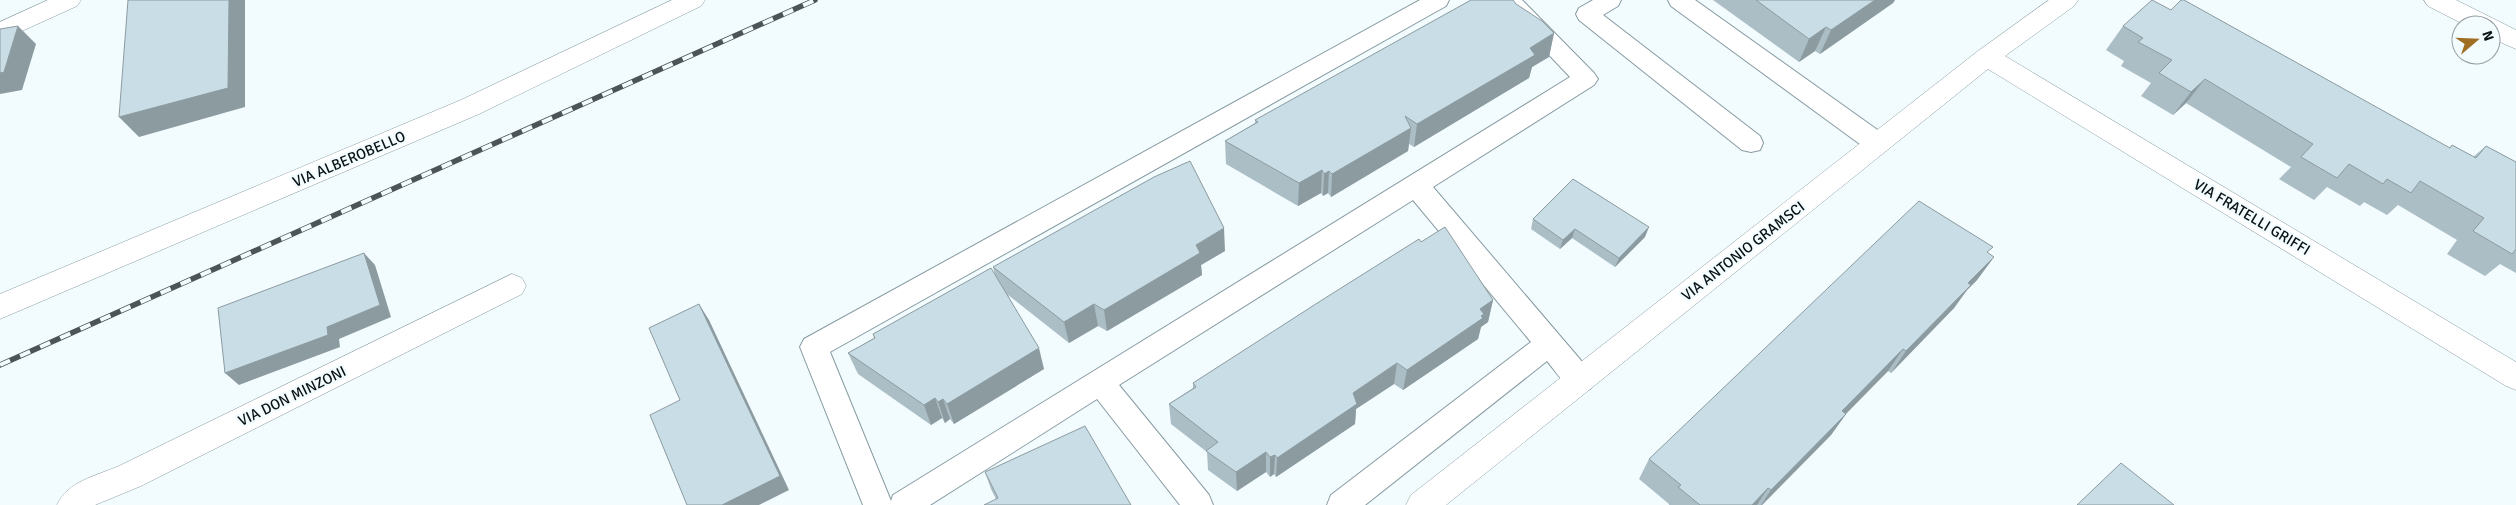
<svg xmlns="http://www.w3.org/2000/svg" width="2516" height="505" viewBox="0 0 2516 505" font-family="Signika,sans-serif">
<rect width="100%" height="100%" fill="#f2fbfe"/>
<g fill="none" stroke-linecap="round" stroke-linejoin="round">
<defs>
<g id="service">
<path d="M1420,0h29l-3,6 -616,346 61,149 2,-6 677,-418 -73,-77h25l72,73 4,6 -4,6 -161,102 157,184 4,9 -4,9c-22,7 -30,-13 -43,-28l-182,144h-38l4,-10 200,-153 -118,-142 -294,185 90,110 4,10h-33l-83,-106 -167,106h-67l-63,-158 4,-8z"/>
<path d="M1593,0h28l-3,6 -15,9 157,121 3,7 -3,7 -9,2 -9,-2 -163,-130 -3,-6 3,-6z"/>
<path d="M1668,0h27l191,136 3,7 -3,7 -9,2 -9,-2 -197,-144z"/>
</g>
<g id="minor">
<path d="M48,0h33l-4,6 -77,35v-19z"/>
<path d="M2049,0h29l-4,6 -69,50 511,306v28l-10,-4 -518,-317 -542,436h-40l5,-10 567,-444z"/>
<path d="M2424,0h32l60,30v19l-25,-11v-13h-26l-37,-19z"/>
<path d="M512,274l10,4 4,8 -4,8 -381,192 -46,19h-38c11,-24 39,-29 62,-39z"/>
</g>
<path id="primary" d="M672,0h33l-4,6 -222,108 -479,205v-25l461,-194z"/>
</defs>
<use href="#service" stroke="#879ba2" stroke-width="2"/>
<use href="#minor" stroke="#879ba2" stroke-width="1"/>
<use href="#primary" stroke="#879ba2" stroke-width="1"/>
<use href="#service" fill="#fff" fill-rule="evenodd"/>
<use href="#minor" fill="#fff" fill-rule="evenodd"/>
<use href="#primary" fill="#fff" fill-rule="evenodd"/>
<defs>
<path id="rail" d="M0,365l815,-365"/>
</defs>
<use href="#rail" stroke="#4c5457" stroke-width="5.5"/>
<use href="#rail" stroke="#f2fbfe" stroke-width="4" stroke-dasharray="11" stroke-linecap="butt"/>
</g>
<g fill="#acbec5">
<path d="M1713,0h182l-2,3 -73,51 -5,-3 -16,11z"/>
<path d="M1516,4l38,29 -5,24 -17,10 -3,11 -115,69 -5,-3 -1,7 -77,46 -3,-4 -5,3 -2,-3 -23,13 -72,-42 -1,-23 30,-18v-3z"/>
<path d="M2171,10l278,138 3,-3 21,12 13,-11 30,16v111l-16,-9 -15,12 -38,-22 10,-14 -59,-35 -11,10 -23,-13 -4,4 -33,-19 -13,13 -35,-21 12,-12 -105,-64 -13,12 -32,-19 10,-13 -30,-17 3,-5 -18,-11 17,-24z"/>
<path d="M1533,219l112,18 -30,30 -43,-29 -12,11 -29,-20z"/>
<path d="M1421,242l72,58 -5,22 -7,5 -3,12 -75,51 -9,-6 -38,25 -1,15 -79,53 -2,-3 -4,3 -4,-5 -29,19 -29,-21 -1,-18 -36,-28 -2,-20 24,-16v-5z"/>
<path d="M1225,251l-24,14 1,10 -95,56 -9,-5 -29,17 -61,-48 36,74 -90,55 -4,-5 -5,4 -3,-5 -11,7 -73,-51 -10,-21 26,-15 -1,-4 122,-59 -2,-8z"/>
<path d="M1988,253l6,4 -17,23 -10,10 -13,18 -63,65 -3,-2 -42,43 -15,21 -69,70h-93v-1l-30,-25 10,-20z"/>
<path d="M985,472l146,33 -135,-6 -5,-10z"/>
</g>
<g fill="#8c9ba0">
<path d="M229,0h16v107l-106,30 -20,-20z"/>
<path d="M1875,0h20l-2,3 -73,51 11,-24z"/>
<path d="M18,26l18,18 -14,46 -22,4v-21z"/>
<path d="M1826,27l-11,24 -16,11 10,-23z"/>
<path d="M1554,33l-5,24 -17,10 -3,11 -115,69 3,-23 113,-76z"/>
<path d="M2205,79l-19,24 -13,12 18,-23z"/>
<path d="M1411,128l-3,23 -77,46 1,-23z"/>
<path d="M1322,170l-1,23 -23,13 1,-23z"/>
<path d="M1329,171l-1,22 -5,3 1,-22z"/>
<path d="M1649,227l-4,10 -30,30 4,-9z"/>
<path d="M1224,228l1,23 -24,14 1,10 -95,56 -3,-21 92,-65z"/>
<path d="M1575,229l-3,9 -12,11 3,-9z"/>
<path d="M364,253l11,12 16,52 -52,22 1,8 -101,38 -14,-12z"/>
<path d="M1994,257l-17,23 -10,10 -13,18 -63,65 15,-22 62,-68z"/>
<path d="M1493,300l-5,22 -7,5 -3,12 -75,51 4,-20 73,-61z"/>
<path d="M699,304l10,16 80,170 -30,15h-37z"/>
<path d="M1094,304l4,22 -29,17 -5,-21z"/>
<path d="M1039,348l5,21 -90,55 -7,-20z"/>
<path d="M1903,349l-15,22 -60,61 14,-21z"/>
<path d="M1397,363l-3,21 -38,25 -1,15 -79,53 1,-19 76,-65z"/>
<path d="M935,398l7,20 -11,7 -7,-20z"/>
<path d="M943,399l7,20 -5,4 -7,-21z"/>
<path d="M1846,414l-15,21 -69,70h-1l10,-15z"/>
<path d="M1266,452v20l-29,19 -1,-19z"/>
<path d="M1275,455l-1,19 -4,3v-20z"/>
<path d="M1768,488l-11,17h-5z"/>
</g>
<g fill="#c8dde5" stroke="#8c9ba0">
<path d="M128,0h101l-1,88 -109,29z"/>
<path d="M1471,0h42l3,4 26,17 12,12 -24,15 5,7 -118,69 -12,-8 6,12 -79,46 -3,-3 -5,3 -2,-4 -23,13 -74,-42 33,-19 -3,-2z"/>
<path d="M1756,0h119l-44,30 -5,-3 -17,12z"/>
<path d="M2152,0l19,10 10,-10h3l266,148 2,-3 24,13 10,-12 30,16v87l-4,5 -39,-23 11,-13 -64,-37 -9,12 -24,-14 -4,5 -34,-20 -12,14 -36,-21 12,-13 -108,-65 -14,13 -32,-19 13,-13 -34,-18 5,-4 -20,-12z"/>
<path d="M18,26l-14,46 -4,1v-44z"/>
<path d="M1190,161l34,67 -28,17 4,8 -96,57 -10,-6 -30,18 -71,-55 161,-90z"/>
<path d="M1573,179l76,48 -30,31 -44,-29 -12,11 -30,-21z"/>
<path d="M1919,201l74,46 -6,5 7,5 -26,26 3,2 -65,66 -3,-2 -61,62 4,3 -75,76 -3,-2 -16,17h-52l-22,-18 3,-2 -32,-26z"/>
<path d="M1445,227l48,73 -13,9 4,5 -3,2 2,2 -76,52 -10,-7 -44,30 4,11 -80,54 -2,-3 -5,2 -4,-5 -30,20 -30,-21 12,-9 -49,-38 27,-17 -3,-4 129,-83 97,-61 2,3z"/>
<path d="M364,253l16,52 -53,22 1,8 -103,38 -7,-65z"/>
<path d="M991,268l48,80 -92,56 -4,-5 -5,3 -3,-4 -11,7 -76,-52 27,-15 -2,-4z"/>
<path d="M699,304l81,172 -58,29h-35l-37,-90 30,-15 -31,-72z"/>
<path d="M1085,426l46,79h-147l14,-7 -13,-26z"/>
<path d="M2121,463l53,42h-97z"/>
</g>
<g text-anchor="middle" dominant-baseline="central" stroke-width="4.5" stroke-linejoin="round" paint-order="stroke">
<g font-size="15" fill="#081013" stroke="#f2fbfe">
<text transform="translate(349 159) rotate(-23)">VIA ALBEROBELLO</text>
<text transform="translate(2252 217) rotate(31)">VIA FRATELLI GRIFFI</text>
<text transform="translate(1743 251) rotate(-38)">VIA ANTONIO GRAMSCI</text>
<text transform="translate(292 396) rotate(-26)">VIA DON MINZONI</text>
</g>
</g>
<g transform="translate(2476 40) rotate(71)"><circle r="24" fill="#f2fbfe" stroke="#949da0"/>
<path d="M0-4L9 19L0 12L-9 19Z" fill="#9f6e23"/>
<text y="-8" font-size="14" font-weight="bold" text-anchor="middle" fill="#081013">N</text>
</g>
</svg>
